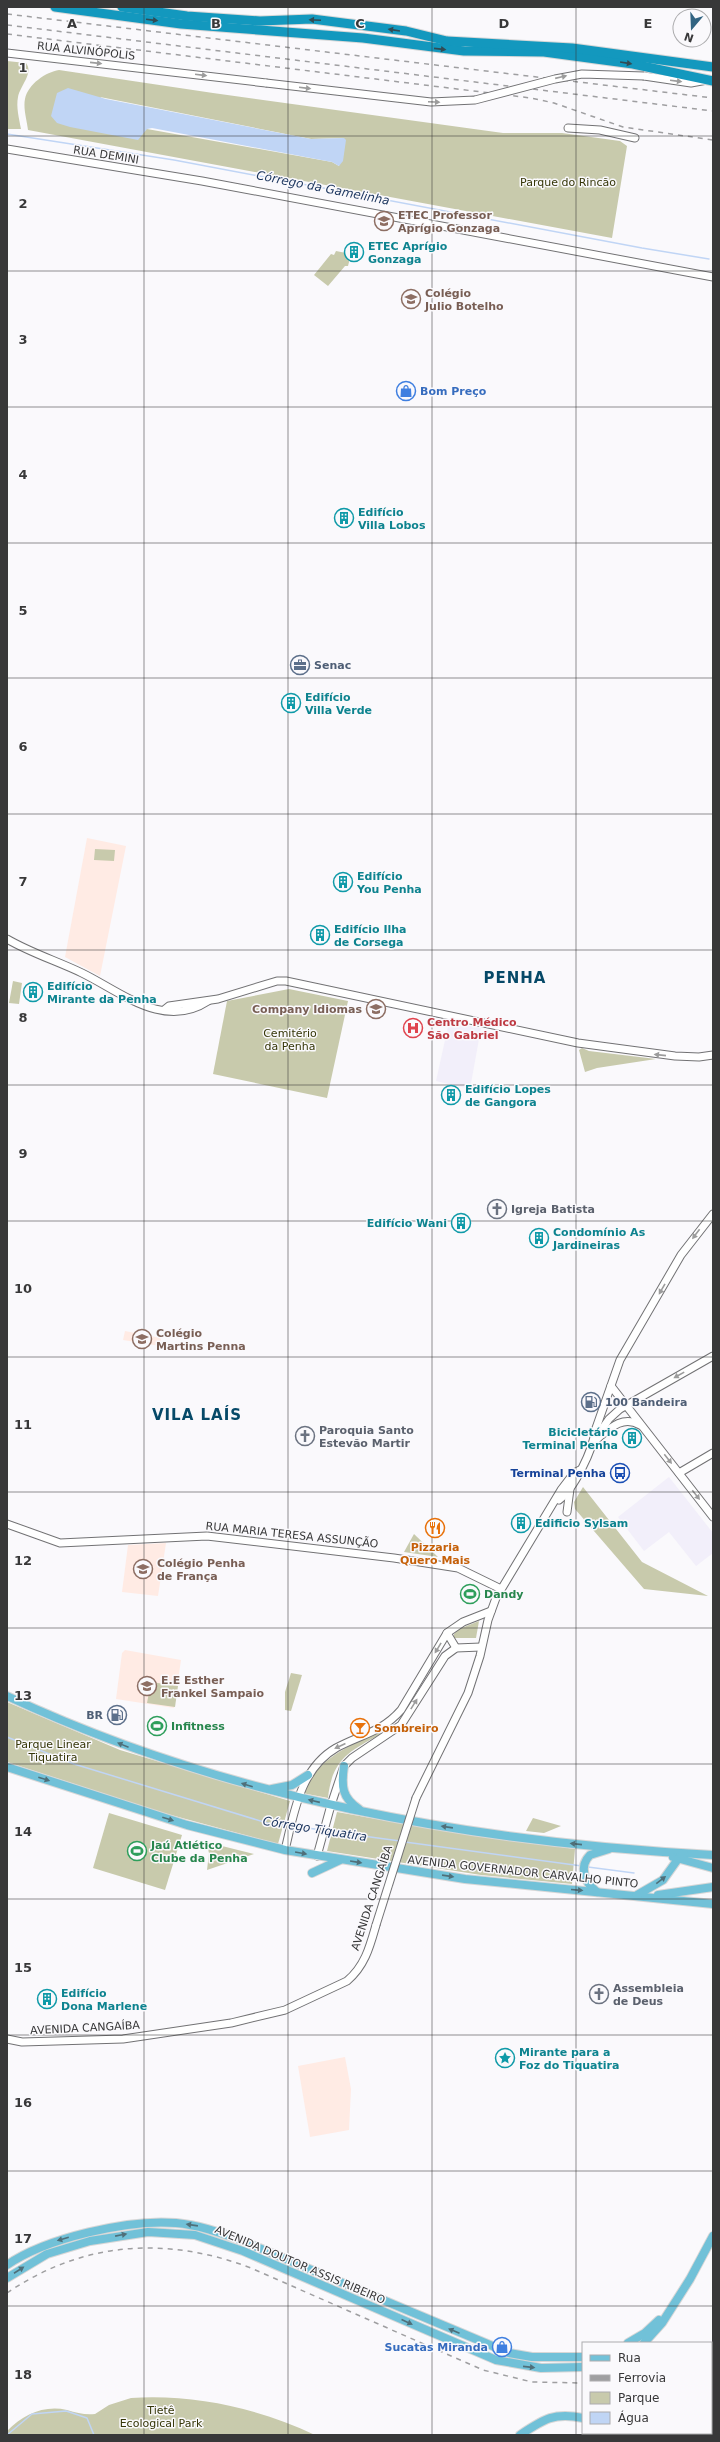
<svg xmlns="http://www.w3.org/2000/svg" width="720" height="2442" viewBox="0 0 720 2442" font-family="'DejaVu Sans',sans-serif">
<rect width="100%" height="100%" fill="#faf9fc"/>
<g fill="#f2effa">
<path d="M449,1022l32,6 -11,61 -34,-8z"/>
<path d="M669,1477l44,56v20l-17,13 -27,-34 -25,19 -26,-34z"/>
</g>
<g fill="#ffebe4">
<path d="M87,838l39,8 -26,130 -35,-19z"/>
<path d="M125,1331l36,7 -1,8 -37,-6z"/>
<path d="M166,1543l-8,53 -36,-4 6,-47z"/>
<path d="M125,1650l56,10 -7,48 -58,-9 6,-46z"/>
<path d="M345,2057l6,32 -2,41 -39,7 -12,-71z"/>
</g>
<g fill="#c8caac" fill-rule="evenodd">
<path d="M7,61l19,2c8,10 -6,23 -8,34 -2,10 1,21 3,32h-14z"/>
<path d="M59,70l154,23 290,40h59l58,8 7,5 -15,92 -584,-108c-1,-9 -5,-22 -3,-31 3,-15 21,-27 34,-29zM100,97l211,42 33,-1 -5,28 -7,-4 -185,-33z"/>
<path d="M336,251l15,3 -3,12h-3l-17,20 -14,-11 17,-21 3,1z"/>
<path d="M95,849l20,1 -1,11 -20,-1z"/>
<path d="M13,981l9,2 -3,21 -10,-1z"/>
<path d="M289,989l59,12 -21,97 -114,-24 14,-73z"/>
<path d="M582,1048l7,3 67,8 -59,9 -12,4 -6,-22z"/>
<path d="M583,1487l59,75 66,34 -64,-7 -69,-80 -1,-7z"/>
<path d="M414,1534l24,23 -34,-5z"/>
<path d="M479,1621l-3,17h-22v-4l5,-5z"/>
<path d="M291,1673l11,2 -11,36 -6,-1v-18z"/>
<path d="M151,1682l27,4 -3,21 -28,-4z"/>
<path d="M7,1702l113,48 170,51 -12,43 -118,-32 -153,-50z"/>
<path d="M378,1731l3,2 -2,2c-31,17 -47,25 -51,63l-26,-5c18,-36 43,-44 76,-62z"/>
<path d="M337,1812l96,17 142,20 -3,35 -91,-9 -154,-24z"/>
<path d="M109,1813l73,22 -17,55 -72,-22z"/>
<path d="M533,1818l28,8 -17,7 -18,-2z"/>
<path d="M206,1842l48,12 -47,16 2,-17z"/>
<path d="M131,2398c63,-4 127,10 184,37h-308v-4c17,-17 37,-26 60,-21 10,3 18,5 28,4l14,-9z"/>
</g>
<path fill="#c0d5f5" d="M68,88l38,11 205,40 33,-1 2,2 -3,21 -4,5 -7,-4 -180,-34 -5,1 -9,11 -68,-13 -13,-4 -6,-7 6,-23z"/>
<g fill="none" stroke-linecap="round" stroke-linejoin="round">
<g stroke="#c0d5f5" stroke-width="1.5">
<path d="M7,134l167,26 468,88 67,11"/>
<path d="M7,1737l67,27 193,59 22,3"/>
<path d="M293,1826l29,4"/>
<path d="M326,1831l74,10"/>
<path d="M405,1842l177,24"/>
<path d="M588,1867l46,6"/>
<path d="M7,2435l25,-21 34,-3 21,7 7,17"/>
</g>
<defs>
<g id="secondary">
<path d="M7,53l259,30"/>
<path d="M644,76l47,7 16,-3"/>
<path d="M568,128l32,2 35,8"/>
<path d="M7,149l195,32 511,96"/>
<path d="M7,939c24,14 50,22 75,34 39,19 82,57 126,28"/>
<path d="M164,1010l5,-4 49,-7 59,-18h9l292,62 97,13 24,1 14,-2"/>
<path d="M611,1386l102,131"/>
<path d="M597,1436l12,-17 11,-10 93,-53"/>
<path d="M597,1439c13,-11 26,-24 43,-14"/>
<path d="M679,1473l34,-20"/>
<path d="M559,1500c15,-11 34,-50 36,-69l25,-71 61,-105 32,-41"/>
<path d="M567,1512l3,-23"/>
<path d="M7,1524l53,19 147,-7 187,22 64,10 43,21"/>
<path d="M447,1633l9,15"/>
<path d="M416,1798l52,-105 12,-37 8,-36 8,-22 65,-108 13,-17 6,-3"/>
<path d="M285,1850c9,-37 15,-81 51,-102 24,-13 46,-16 65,-38l46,-77 16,-11 28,-11"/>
<path d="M317,1856l14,-51 13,-39 8,-8 49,-33 44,-69 11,-8 25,-1"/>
<path d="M7,2039l15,3 101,-3 108,-16 54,-13 62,-29c18,-15 23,-35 29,-56"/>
</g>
<g id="primary">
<path d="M7,1696c220,103 464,146 706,159"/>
<path d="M344,1766c-3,20 -2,32 15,43"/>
<path d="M7,1767l180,58 98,25 180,29 248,25"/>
<path d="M272,1789l20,-4 16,-10"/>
<path d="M673,1857l40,11"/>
<path d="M312,1873l28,-13"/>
<path d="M597,1892c-12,-9 -19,-25 -7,-37l19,-6"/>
<path d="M637,1895l26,-15 15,-21 6,-5"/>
<path d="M658,1895l55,-8"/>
<path d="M7,2265c39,-27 122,-46 169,-42 22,2 42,9 62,16l271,114 23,4h51"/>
<path d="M7,2278l40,-24 43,-13 58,-9 47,3 48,16 253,109 45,8 42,-1"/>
<path d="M628,2343l17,-10 14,-13"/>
<path d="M644,2343l18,-20 28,-44 23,-43"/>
<path d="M621,2433l1,2"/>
<path d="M520,2435c24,-16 34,-23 63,-17"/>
<path d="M640,2435v-2"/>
<path d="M647,2435v-2"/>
</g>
<g id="highway">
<path d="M55,7l126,17 182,14 101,13 80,1 89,12 80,17"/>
<path d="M122,7l65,9 73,5 52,-2 94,12 41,10 125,7 141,19"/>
</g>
</defs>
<use href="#secondary" stroke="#727274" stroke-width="9"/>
<use href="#primary" stroke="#d7d7d7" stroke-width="10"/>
<use href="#highway" stroke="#d7d7d7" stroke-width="11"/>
<use href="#secondary" stroke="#fff" stroke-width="7"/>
<use href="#primary" stroke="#71c1d8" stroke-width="8"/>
<use href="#highway" stroke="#1398be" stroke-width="9"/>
<g stroke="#9f9fa1" stroke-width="1.5" stroke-dasharray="5 5" stroke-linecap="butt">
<path d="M7,14l706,84"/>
<path d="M7,25l706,86"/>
<path d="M7,34l524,64 23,5 69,24 90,13"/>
<path d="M7,2293c76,-52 160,-57 244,-25l232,102 49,12 51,1"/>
<path d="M711,2351l2,-1"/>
</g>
<defs>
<g id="secondary-bridge">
<path d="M266,83l165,19 44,-2 80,-21 27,-5 62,2"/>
<path d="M376,1925l40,-127"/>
</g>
</defs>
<use href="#secondary-bridge" stroke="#727274" stroke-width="9" stroke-linecap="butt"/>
<use href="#secondary-bridge" stroke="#fff" stroke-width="7"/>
</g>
<defs><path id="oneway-solid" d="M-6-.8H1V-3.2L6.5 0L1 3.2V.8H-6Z"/></defs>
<g fill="#314b54">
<use href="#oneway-solid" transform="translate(152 20) rotate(7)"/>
<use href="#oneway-solid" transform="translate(315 20) rotate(-177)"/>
<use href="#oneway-solid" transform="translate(394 30) rotate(-171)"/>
<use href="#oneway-solid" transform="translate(440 49) rotate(6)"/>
<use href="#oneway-solid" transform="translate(626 63) rotate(9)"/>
</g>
<g fill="#9c9c9c">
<use href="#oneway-solid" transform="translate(96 63) rotate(6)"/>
<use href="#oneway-solid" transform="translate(201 75) rotate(7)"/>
<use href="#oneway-solid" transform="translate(561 77) rotate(-13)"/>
<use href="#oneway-solid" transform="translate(676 81) rotate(7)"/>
<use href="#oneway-solid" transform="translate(305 88) rotate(7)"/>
<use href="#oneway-solid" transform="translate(434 102) rotate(2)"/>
<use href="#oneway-solid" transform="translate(660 1055) rotate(-174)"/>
<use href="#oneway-solid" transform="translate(696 1234) rotate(127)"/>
<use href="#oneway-solid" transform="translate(662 1289) rotate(120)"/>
<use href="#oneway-solid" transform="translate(679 1375) rotate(151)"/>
<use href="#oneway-solid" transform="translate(668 1459) rotate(52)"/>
<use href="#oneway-solid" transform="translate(696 1495) rotate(52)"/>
<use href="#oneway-solid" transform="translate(438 1648) rotate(121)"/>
<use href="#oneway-solid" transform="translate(414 1704) rotate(-58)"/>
<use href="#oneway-solid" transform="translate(340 1746) rotate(155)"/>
</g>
<g fill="#4f6f79">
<use href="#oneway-solid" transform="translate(123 1745) rotate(-158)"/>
<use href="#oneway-solid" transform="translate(44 1779) rotate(18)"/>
<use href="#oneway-solid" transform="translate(247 1785) rotate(-163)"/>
<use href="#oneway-solid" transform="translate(314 1801) rotate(-167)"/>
<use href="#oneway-solid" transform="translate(168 1819) rotate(18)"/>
<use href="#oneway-solid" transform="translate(447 1827) rotate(-172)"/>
<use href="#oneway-solid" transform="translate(576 1844) rotate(-174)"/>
<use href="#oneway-solid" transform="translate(301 1853) rotate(10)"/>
<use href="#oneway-solid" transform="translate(356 1862) rotate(9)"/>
<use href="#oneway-solid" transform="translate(448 1876) rotate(8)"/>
<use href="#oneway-solid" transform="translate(661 1880) rotate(-38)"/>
<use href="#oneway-solid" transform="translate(577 1890) rotate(5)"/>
<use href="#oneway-solid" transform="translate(192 2225) rotate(-172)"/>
<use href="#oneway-solid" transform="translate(121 2235) rotate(-11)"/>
<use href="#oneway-solid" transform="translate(63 2239) rotate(164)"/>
<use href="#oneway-solid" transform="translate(19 2270) rotate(-33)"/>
<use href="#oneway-solid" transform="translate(407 2322) rotate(24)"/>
<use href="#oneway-solid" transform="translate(454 2331) rotate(-157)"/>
<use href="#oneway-solid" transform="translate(529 2367) rotate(6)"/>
</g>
<path fill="none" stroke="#383839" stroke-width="1" stroke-opacity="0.55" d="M144,7v2428M288,7v2428M432,7v2428M576,7v2428M7,136h706M7,271h706M7,407h706M7,543h706M7,678h706M7,814h706M7,950h706M7,1085h706M7,1221h706M7,1357h706M7,1492h706M7,1628h706M7,1764h706M7,1899h706M7,2035h706M7,2171h706M7,2306h706"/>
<defs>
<symbol id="university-ring" viewBox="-11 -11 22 22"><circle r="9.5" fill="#faf9fc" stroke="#8d6e63" stroke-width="1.5"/><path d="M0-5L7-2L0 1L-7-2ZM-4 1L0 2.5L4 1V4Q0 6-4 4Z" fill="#8d6e63"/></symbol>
<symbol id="building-ring" viewBox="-11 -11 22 22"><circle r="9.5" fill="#faf9fc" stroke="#0f9aa8" stroke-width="1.5"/><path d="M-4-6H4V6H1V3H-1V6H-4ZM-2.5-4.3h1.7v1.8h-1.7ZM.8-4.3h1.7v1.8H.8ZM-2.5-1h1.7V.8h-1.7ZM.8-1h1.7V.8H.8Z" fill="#0f9aa8"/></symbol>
<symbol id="school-ring" viewBox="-11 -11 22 22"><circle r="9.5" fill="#faf9fc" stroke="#8d6e63" stroke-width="1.5"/><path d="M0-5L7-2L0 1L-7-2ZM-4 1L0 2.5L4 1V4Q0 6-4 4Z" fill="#8d6e63"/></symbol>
<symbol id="shop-ring" viewBox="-11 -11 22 22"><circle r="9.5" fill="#faf9fc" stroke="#3f7fe0" stroke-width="1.5"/><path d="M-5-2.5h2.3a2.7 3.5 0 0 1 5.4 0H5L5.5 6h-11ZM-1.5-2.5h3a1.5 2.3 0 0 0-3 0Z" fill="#3f7fe0"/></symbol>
<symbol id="office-ring" viewBox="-11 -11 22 22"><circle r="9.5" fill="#faf9fc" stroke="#5c6f8a" stroke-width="1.5"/><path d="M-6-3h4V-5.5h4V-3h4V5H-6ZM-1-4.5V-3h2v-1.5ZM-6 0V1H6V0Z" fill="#5c6f8a"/></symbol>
<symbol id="hospital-ring" viewBox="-11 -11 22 22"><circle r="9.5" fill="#faf9fc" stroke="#e0444e" stroke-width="1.5"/><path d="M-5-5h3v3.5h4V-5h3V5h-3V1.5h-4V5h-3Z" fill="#e0444e"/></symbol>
<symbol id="church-ring" viewBox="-11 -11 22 22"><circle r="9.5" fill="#faf9fc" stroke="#6b7280" stroke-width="1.5"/><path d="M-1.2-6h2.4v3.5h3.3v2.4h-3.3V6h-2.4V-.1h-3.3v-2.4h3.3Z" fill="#6b7280"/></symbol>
<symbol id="fuel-ring" viewBox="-11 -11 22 22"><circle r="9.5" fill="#faf9fc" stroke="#5c6f8a" stroke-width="1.5"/><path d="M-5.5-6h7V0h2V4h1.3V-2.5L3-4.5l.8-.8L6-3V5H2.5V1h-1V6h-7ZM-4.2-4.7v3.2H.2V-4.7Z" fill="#5c6f8a"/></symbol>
<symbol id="bus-ring" viewBox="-11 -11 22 22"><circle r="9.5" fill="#faf9fc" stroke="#1a4fb4" stroke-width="1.5"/><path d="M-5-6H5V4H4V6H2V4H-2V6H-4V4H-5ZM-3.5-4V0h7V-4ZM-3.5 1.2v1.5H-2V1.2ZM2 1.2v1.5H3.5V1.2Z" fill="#1a4fb4"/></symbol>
<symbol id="restaurant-ring" viewBox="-11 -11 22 22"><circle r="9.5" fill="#faf9fc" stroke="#e8710a" stroke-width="1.5"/><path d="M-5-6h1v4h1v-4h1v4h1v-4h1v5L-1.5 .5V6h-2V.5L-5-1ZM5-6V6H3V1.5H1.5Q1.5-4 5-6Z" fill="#e8710a"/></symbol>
<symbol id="stadium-ring" viewBox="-11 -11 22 22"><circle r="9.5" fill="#faf9fc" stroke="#2e9e5b" stroke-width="1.5"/><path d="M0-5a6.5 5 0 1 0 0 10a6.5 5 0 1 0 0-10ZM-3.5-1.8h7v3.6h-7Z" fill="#2e9e5b"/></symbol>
<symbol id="bar-ring" viewBox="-11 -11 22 22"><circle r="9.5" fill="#faf9fc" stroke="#e8710a" stroke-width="1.5"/><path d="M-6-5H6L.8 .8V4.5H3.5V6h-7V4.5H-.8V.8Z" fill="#e8710a"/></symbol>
<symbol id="sight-ring" viewBox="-11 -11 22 22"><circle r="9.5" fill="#faf9fc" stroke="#0f9aa8" stroke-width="1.5"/><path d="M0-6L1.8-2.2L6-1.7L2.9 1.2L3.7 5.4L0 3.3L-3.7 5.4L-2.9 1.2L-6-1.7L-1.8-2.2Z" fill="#0f9aa8"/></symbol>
</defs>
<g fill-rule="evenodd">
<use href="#university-ring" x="373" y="210" width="22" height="22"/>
<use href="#building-ring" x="343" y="241" width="22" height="22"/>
<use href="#school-ring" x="400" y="288" width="22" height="22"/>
<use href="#shop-ring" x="395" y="380" width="22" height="22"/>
<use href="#building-ring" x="333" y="507" width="22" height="22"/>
<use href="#office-ring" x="289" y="654" width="22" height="22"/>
<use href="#building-ring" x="280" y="692" width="22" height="22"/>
<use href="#building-ring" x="332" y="871" width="22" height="22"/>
<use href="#building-ring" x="309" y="924" width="22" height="22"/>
<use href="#building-ring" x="22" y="981" width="22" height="22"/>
<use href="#school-ring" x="365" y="998" width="22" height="22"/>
<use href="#hospital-ring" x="402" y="1017" width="22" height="22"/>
<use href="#building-ring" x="440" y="1084" width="22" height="22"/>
<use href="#church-ring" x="486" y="1198" width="22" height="22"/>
<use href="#building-ring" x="450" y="1212" width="22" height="22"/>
<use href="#building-ring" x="528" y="1227" width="22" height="22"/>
<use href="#school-ring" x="131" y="1328" width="22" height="22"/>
<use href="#fuel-ring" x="580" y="1391" width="22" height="22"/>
<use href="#church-ring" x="294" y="1425" width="22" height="22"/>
<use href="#building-ring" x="621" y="1427" width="22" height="22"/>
<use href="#bus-ring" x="609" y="1462" width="22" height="22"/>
<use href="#building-ring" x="510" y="1512" width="22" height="22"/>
<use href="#restaurant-ring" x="424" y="1517" width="22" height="22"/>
<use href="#school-ring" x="132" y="1558" width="22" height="22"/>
<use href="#stadium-ring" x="459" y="1583" width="22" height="22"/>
<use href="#school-ring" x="136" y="1675" width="22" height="22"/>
<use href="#fuel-ring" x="106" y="1704" width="22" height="22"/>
<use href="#stadium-ring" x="146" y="1715" width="22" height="22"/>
<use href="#bar-ring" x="349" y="1717" width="22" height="22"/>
<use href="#stadium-ring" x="126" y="1840" width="22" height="22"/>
<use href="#church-ring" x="588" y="1983" width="22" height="22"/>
<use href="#building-ring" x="36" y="1988" width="22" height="22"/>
<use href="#sight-ring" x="494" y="2047" width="22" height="22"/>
<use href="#shop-ring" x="491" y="2336" width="22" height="22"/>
</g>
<g text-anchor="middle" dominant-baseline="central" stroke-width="3" stroke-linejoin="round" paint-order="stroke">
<g font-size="11" fill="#383839" stroke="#faf9fc">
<text transform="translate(86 51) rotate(6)">RUA ALVINÓPOLIS</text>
<text transform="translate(106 155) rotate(9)">RUA DEMINI</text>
<text transform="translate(292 1535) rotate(6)">RUA MARIA TERESA ASSUNÇÃO</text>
<text transform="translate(523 1872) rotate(6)">AVENIDA GOVERNADOR CARVALHO PINTO</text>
<text transform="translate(372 1898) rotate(-72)">AVENIDA CANGAÍBA</text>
<text transform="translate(85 2028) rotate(-3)">AVENIDA CANGAÍBA</text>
<text transform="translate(300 2265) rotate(23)">AVENIDA DOUTOR ASSIS RIBEIRO</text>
</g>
<g font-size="11" fill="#353607" stroke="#faf9fc">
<text x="568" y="182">Parque do Rincão</text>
<text x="290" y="1033">Cemitério<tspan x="290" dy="13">da Penha</tspan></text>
<text x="53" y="1744">Parque Linear<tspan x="53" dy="13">Tiquatira</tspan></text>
<text x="161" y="2410">Tietê<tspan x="161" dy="13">Ecological Park</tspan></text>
</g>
<g font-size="11" font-weight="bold" fill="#785e54" stroke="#faf9fc" text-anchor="start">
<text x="398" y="215">ETEC Professor<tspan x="398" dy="13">Aprígio Gonzaga</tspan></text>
<text x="425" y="293">Colégio<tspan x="425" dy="13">Julio Botelho</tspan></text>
<text x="362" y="1009" text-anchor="end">Company Idiomas</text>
<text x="156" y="1333">Colégio<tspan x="156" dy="13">Martins Penna</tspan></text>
<text x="157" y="1563">Colégio Penha<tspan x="157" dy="13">de França</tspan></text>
<text x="161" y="1680">E.E Esther<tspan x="161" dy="13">Frankel Sampaio</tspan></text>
</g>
<g font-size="11" font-weight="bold" fill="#0d838f" stroke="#faf9fc" text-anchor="start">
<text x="368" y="246">ETEC Aprígio<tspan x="368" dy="13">Gonzaga</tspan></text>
<text x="358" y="512">Edifício<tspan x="358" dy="13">Villa Lobos</tspan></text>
<text x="305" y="697">Edifício<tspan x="305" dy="13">Villa Verde</tspan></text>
<text x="357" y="876">Edifício<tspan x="357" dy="13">You Penha</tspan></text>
<text x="334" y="929">Edifício Ilha<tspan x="334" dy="13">de Corsega</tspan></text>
<text x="47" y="986">Edifício<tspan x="47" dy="13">Mirante da Penha</tspan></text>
<text x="465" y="1089">Edifício Lopes<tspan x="465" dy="13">de Gangora</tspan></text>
<text x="447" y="1223" text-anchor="end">Edifício Wani</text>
<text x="553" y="1232">Condomínio As<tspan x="553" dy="13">Jardineiras</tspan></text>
<text x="618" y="1432" text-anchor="end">Bicicletário<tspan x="618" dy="13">Terminal Penha</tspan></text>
<text x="535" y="1523">Edificio Sylsam</text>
<text x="61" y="1993">Edifício<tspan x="61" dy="13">Dona Marlene</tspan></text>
<text x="519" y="2052">Mirante para a<tspan x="519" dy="13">Foz do Tiquatira</tspan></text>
</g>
<g font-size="11" font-weight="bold" fill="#366cbe" stroke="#faf9fc" text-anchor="start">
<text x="420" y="391">Bom Preço</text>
<text x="488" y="2347" text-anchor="end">Sucatas Miranda</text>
</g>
<g font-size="11" font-weight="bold" fill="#4e5e75" stroke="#faf9fc" text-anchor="start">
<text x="314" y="665">Senac</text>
<text x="605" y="1402">100 Bandeira</text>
<text x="103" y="1715" text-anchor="end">BR</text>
</g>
<g font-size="11" font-weight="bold" fill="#be3a42" stroke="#faf9fc" text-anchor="start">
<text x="427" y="1022">Centro Médico<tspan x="427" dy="13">São Gabriel</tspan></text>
</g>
<g font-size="11" font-weight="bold" fill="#5b616d" stroke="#faf9fc" text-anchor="start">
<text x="511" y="1209">Igreja Batista</text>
<text x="319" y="1430">Paroquia Santo<tspan x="319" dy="13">Estevão Martir</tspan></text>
<text x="613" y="1988">Assembleia<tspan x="613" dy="13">de Deus</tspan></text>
</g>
<g font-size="11" font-weight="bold" fill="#164399" stroke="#faf9fc" text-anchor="end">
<text x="606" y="1473">Terminal Penha</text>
</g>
<g font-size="11" font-weight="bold" fill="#c56008" stroke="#faf9fc">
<text x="435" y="1547">Pizzaria<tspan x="435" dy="13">Quero Mais</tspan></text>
<text x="374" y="1728" text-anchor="start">Sombreiro</text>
</g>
<g font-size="11" font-weight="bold" fill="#27864d" stroke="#faf9fc" text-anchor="start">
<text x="484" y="1594">Dandy</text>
<text x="171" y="1726">Infitness</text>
<text x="151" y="1845">Jaú Atlético<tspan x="151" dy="13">Clube da Penha</tspan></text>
</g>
<g font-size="12" font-style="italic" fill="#1b355e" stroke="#faf9fc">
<text transform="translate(323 188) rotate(11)">Córrego da Gamelinha</text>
<text transform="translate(315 1829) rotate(9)">Córrego Tiquatira</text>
</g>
<g font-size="15" font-weight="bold" letter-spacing="1" fill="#064968" stroke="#faf9fc">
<text x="515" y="978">PENHA</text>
<text x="197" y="1415">VILA LAÍS</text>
</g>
</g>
<g font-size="13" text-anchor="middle" font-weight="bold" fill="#383839" stroke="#faf9fc" stroke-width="3" stroke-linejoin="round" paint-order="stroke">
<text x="72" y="28">A</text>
<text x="216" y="28">B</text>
<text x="360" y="28">C</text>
<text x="504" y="28">D</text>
<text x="648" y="28">E</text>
<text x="23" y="72">1</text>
<text x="23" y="208">2</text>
<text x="23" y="344">3</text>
<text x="23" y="479">4</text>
<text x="23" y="615">5</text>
<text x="23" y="751">6</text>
<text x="23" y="886">7</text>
<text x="23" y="1022">8</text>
<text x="23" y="1158">9</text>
<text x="23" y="1293">10</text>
<text x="23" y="1429">11</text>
<text x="23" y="1565">12</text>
<text x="23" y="1700">13</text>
<text x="23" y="1836">14</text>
<text x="23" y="1972">15</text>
<text x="23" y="2107">16</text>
<text x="23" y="2243">17</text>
<text x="23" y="2379">18</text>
</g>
<rect width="720" height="2442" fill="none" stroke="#383839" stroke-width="16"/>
<rect x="582" y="2342" width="130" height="92" fill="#faf9fc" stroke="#acacae"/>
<rect x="590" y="2355" width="20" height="6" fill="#71c1d8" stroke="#acacae"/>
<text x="618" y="2362" font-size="12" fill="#383839">Rua</text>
<rect x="590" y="2375" width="20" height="6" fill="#9f9fa1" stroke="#acacae"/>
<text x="618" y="2382" font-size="12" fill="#383839">Ferrovia</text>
<rect x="590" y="2392" width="20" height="12" fill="#c8caac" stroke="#acacae"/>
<text x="618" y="2402" font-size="12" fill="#383839">Parque</text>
<rect x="590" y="2412" width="20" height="12" fill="#c0d5f5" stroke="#acacae"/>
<text x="618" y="2422" font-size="12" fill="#383839">Água</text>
<g transform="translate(692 28) rotate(199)"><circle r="19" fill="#faf9fc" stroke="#acacae"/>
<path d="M0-3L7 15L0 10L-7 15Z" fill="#326482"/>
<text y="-6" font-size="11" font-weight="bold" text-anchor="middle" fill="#383839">N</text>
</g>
</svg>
